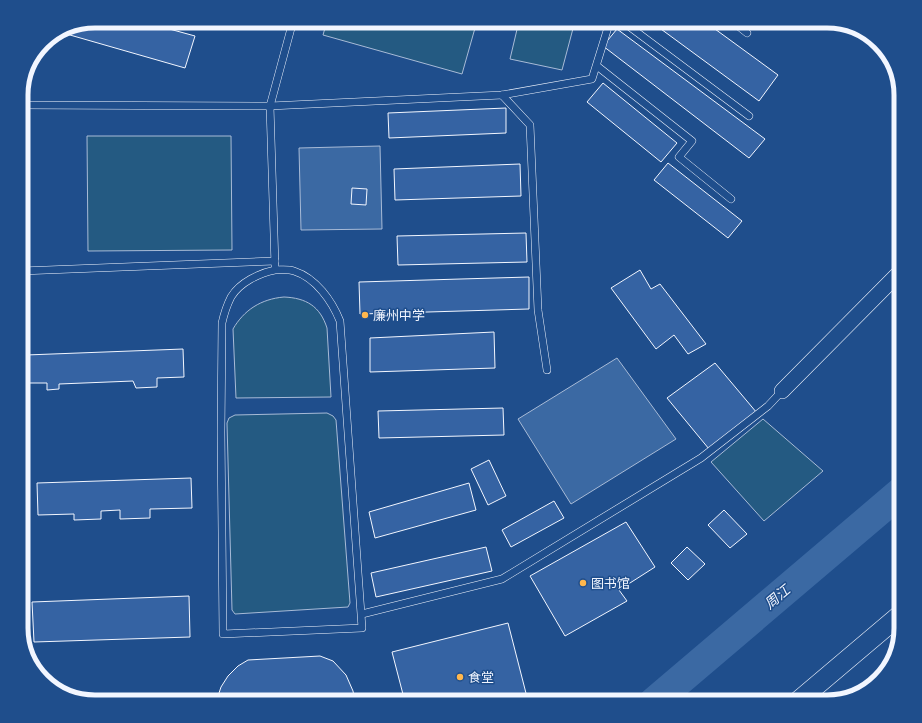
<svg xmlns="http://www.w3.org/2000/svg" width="922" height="723" viewBox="0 0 922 723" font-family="'PT Sans','Noto Sans SC',sans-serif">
<rect width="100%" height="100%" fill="#1f4e8c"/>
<g fill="#245a82" stroke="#a8bbd7">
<path d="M327,21h150l-15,53 -139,-39z"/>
<path d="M519,21h56l-13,49 -52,-11z"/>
<path d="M87,136h144l1,114 -144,1z"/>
<path d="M284,297c22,1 36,9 43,31l4,69 -95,1 -3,-69c11,-19 28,-30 51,-32z"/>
<path d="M21,412h6l-3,230 -3,-9z"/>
<path d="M327,413l6,3 3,4 14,183 -2,4 -113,7 -3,-4 -5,-187 2,-5 6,-3z"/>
<path d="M763,419l60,52 -59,50 -53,-59z"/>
</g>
<g fill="#3b69a3" stroke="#a8bbd7">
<path d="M380,146l2,83 -81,1 -2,-82z"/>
<path d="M617,358l59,81 -105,65 -53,-85z"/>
</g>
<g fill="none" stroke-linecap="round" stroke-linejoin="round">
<path stroke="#3b69a3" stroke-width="30" d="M654,702l247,-210"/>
</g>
<g fill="#3563a3" stroke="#f2f6ff">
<path d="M95,21h45l55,15 -10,32 -122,-35z"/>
<path d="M650,21h54l74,54 -19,26z"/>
<path d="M617,29l148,110 -16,19 -146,-112z"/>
<path d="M603,83l74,60 -16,19 -74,-60z"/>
<path d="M506,108v25l-117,5 -1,-25z"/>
<path d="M668,163l74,58 -14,17 -74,-58z"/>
<path d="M520,164l1,32 -126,4 -1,-31z"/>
<path d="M352,188l15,1 -1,16 -15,-1z"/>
<path d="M526,233l1,29 -129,3 -1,-29z"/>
<path d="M640,270l11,19 9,-5 46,60 -18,10 -14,-19 -18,14 -45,-61z"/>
<path d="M529,277v32l-169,5 -1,-32z"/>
<path d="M494,332l1,36 -125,4v-34z"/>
<path d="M183,349l1,28 -27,1v9l-21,1 -3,-7 -74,3v5l-12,1v-7h-20l-1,-28z"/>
<path d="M715,363l42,50 -48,36 -42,-51z"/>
<path d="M503,408l1,27 -125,3 -1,-27z"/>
<path d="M489,460l17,36 -18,9 -17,-36z"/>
<path d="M191,478l1,30 -42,1v9l-30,1v-9l-19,1v8l-27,1v-6l-36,1 -1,-32z"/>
<path d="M469,483l7,27 -101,28 -6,-26z"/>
<path d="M554,501l10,17 -53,29 -9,-17z"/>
<path d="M724,510l23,24 -17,14 -22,-23z"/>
<path d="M626,522l29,45 -36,23 8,11 -62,35 -35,-60z"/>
<path d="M486,547l6,24 -116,26 -5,-24z"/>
<path d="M687,547l18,17 -17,16 -17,-17z"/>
<path d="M189,596l1,41 -156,5 -2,-40z"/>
<path d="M508,623l20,78 -123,1 -13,-50z"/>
<path d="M320,656l13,5 13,14 7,16 2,11h-139l5,-15 7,-11 10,-10 10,-6z"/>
</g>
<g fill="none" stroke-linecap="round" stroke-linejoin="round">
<defs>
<g id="service">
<path d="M622,21l127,95"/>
<path d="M732,21l15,12"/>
<path d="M597,66l95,75 -13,16 52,42"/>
<path d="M502,95l28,30 8,185 9,60"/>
<path d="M21,105l249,1 232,-11 90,-16 18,-58"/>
<path d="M275,266l-5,-160 23,-85"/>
<path d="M275,270c7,0 13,-1 19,1 22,7 38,30 46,50l22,307 -139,6 -2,-202 1,-109c2,-9 5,-18 9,-26 9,-15 29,-24 44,-27z"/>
<path d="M21,271l254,-10"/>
<path d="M362,614l140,-35 199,-121 67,-52 14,-15"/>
</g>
<path id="minor" d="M782,391l119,-120"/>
<path id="tertiary" d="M797,702l104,-88"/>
</defs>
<use href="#service" stroke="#f2f6ff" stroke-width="8"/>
<use href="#minor" stroke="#f2f6ff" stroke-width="16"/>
<use href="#tertiary" stroke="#f2f6ff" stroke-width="20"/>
<use href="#service" stroke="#1f4e8c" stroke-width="7"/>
<use href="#minor" stroke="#1f4e8c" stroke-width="15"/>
<use href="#tertiary" stroke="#1f4e8c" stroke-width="19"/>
</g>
<g fill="#ffb74d" stroke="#1f4e8c" stroke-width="1.5">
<circle cx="365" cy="315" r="4"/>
<circle cx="583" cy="583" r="4"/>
<circle cx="460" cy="677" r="4"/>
</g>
<g text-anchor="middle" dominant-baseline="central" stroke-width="3" stroke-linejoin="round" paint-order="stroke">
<g font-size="13" fill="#f2f6ff" stroke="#1f4e8c" text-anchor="start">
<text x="373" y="315">廉州中学</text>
<text x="591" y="583">图书馆</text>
<text x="468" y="677">食堂</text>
</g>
<g font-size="14" font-style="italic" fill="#f2f6ff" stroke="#1f4e8c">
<text transform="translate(777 597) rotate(-40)">周江</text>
</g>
</g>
<path d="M0 0H922V723H0ZM95 28H827A67 67 0 0 1 894 95V628A67 67 0 0 1 827 695H95A67 67 0 0 1 28 628V95A67 67 0 0 1 95 28Z" fill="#1f4e8c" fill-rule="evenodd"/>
<path fill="none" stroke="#f2f6ff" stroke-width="5" d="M95 28H827A67 67 0 0 1 894 95V628A67 67 0 0 1 827 695H95A67 67 0 0 1 28 628V95A67 67 0 0 1 95 28Z"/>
</svg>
